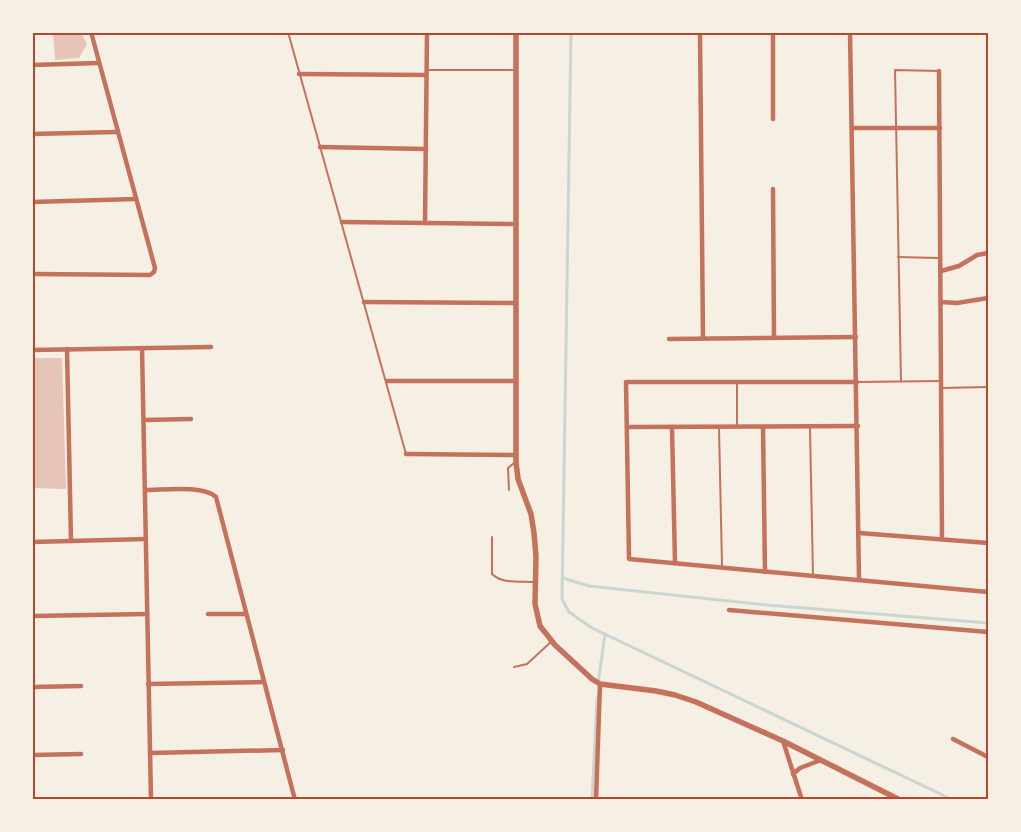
<svg xmlns="http://www.w3.org/2000/svg" width="1021" height="832" viewBox="0 0 1021 832" font-family="'Noto Serif',serif">
<rect width="100%" height="100%" fill="#f6efe4"/>
<g fill="none" stroke-linecap="round" stroke-linejoin="round">
<g stroke="#c9d6d2" stroke-width="3">
<path d="M571,32l-9,567 7,13 23,16 361,172"/>
<path d="M563,578l26,8 178,19 221,18"/>
<path d="M598,684l7,-50"/>
<path d="M592,800l5,-102"/>
</g>
</g>
<g fill="#e6c5b7">
<path d="M53,32h28l6,12 -8,14 -24,2z"/>
<path d="M32,358h30l4,131 -34,-1z"/>
</g>
<g fill="none" stroke-linecap="round" stroke-linejoin="round">
<g stroke="#c5725c" stroke-width="2">
<path d="M288,32l118,422"/>
<path d="M426,70h88"/>
<path d="M898,257l40,1"/>
<path d="M901,381l-6,-311 44,1"/>
<path d="M737,382v45"/>
<path d="M859,382l82,-1"/>
<path d="M941,388l47,-1"/>
<path d="M719,428l3,137"/>
<path d="M810,428l3,148"/>
<path d="M509,490l-1,-22 6,-5"/>
<path d="M492,537v37c10,10 28,7 41,8"/>
<path d="M514,667l13,-3 25,-23"/>
</g>
<g stroke="#c5725c" stroke-width="4.5">
<path d="M700,32l3,306"/>
<path d="M850,32l9,547"/>
<path d="M32,65l67,-2"/>
<path d="M939,71l3,468"/>
<path d="M299,74l127,1"/>
<path d="M773,119v-87"/>
<path d="M853,128h87"/>
<path d="M32,134l85,-2"/>
<path d="M320,147l106,2"/>
<path d="M773,189l1,149"/>
<path d="M32,202l104,-3"/>
<path d="M342,222l174,2"/>
<path d="M425,223l2,-191"/>
<path d="M941,271l18,-5 18,-11 11,-2"/>
<path d="M32,274l118,1 4,-3 1,-4 -64,-236"/>
<path d="M364,302l152,1"/>
<path d="M941,302l16,1 31,-5"/>
<path d="M669,339l187,-2"/>
<path d="M142,348l9,452"/>
<path d="M67,349l4,192"/>
<path d="M32,350l179,-3"/>
<path d="M387,381h129"/>
<path d="M857,382h-231l3,177 359,33"/>
<path d="M144,420l47,-1"/>
<path d="M627,427l231,-1"/>
<path d="M672,427l3,136"/>
<path d="M763,427l2,145"/>
<path d="M406,454l110,1"/>
<path d="M146,490c18,0 57,-5 70,7l79,303"/>
<path d="M859,533l129,10"/>
<path d="M32,542l114,-3"/>
<path d="M729,610l259,22"/>
<path d="M208,614h38"/>
<path d="M32,616l115,-2"/>
<path d="M148,684l116,-2"/>
<path d="M32,687l49,-1"/>
<path d="M953,739l35,18"/>
<path d="M783,741l19,59"/>
<path d="M150,753l133,-3"/>
<path d="M32,755l49,-1"/>
<path d="M793,774l7,-6 21,-8"/>
<path d="M596,800l4,-116"/>
</g>
<path stroke="#c5725c" stroke-width="5.5" d="M516,32v430l2,17 13,35 3,19 2,23 -1,48 5,22 15,19 37,34 8,5 56,7 19,4 21,7 87,39 117,59"/>
</g>
<rect width="1021" height="832" fill="none" stroke="#f6efe4" stroke-width="68"/>
<rect x="34" y="34" width="953" height="764" fill="none" stroke="#b5482f" stroke-width="2"/>
</svg>
